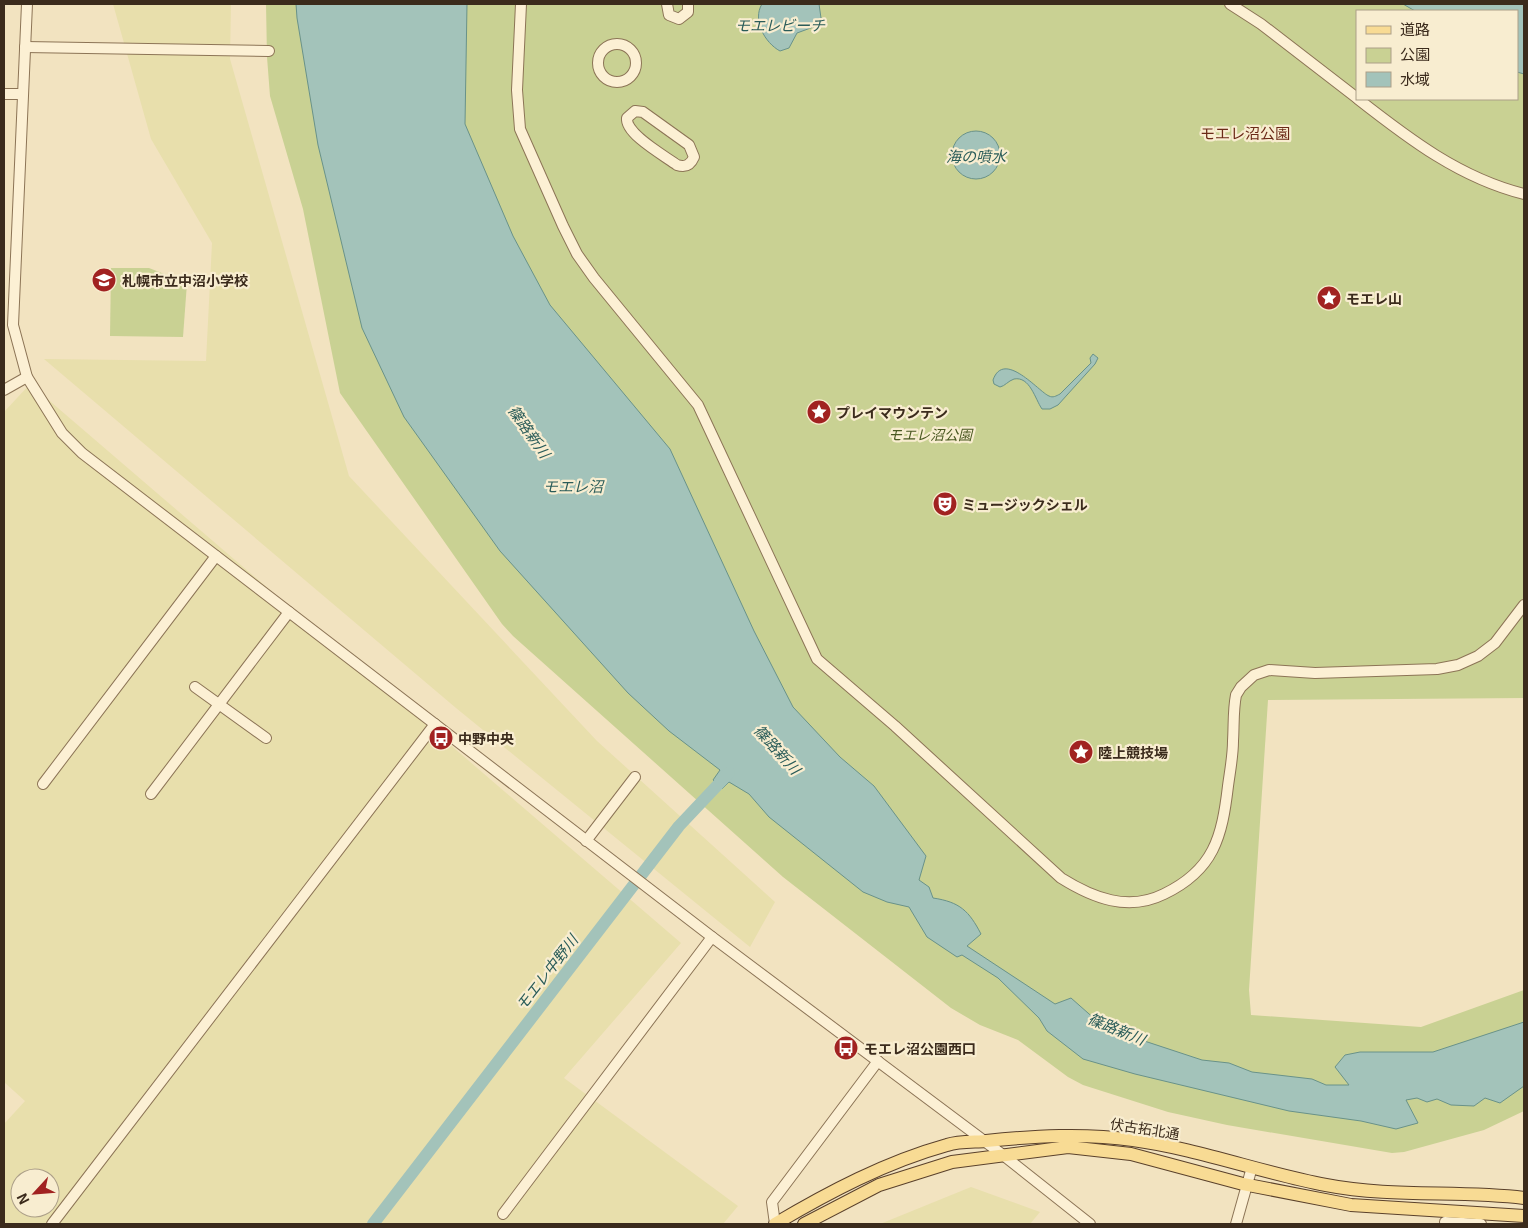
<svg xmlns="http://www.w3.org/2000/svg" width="1528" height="1228" viewBox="0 0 1528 1228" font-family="Georgia,'Noto Sans JP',serif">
<rect width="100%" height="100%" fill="#f2e3c0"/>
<g fill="#e8dfac" fill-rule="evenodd">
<path d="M113,4h118l-1,55 119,417 248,265 178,161 -25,45 -294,-239 -412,-349 162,2 6,-118 -61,-104z"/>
<path d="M30,384l651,559 -117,135 174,128 -15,18h-719v-100l21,-23 -21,-19v-670zM20,1178h30v30h-30z"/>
<path d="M971,1187l69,25 -10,12h-150z"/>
</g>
<g fill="#c9d193" fill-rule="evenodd">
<path d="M266,4h1258v694l-256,2 -19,290 2,25 170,12 103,-37v121l-40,19 -80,22 -12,1 -165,-28 -59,-13 -85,-27 -15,-8 -50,-37 -38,-15 -29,-17 -168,-131 -270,-241 -11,-12 -162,-231 -37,-184 -33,-113 -3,-39zM1357,11h160v88h-160z"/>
<path d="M111,268h38l38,15 -4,54 -73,-1z"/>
</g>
<g fill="#a3c3ba" stroke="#699289">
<path d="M296,4h171l-2,120 48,112 37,69 120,144 84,182 39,76 47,50 34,29 52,70 -7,24 10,7 4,11c27,4 36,13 48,36l-14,12 88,58 16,-6 34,30 97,32 27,3 23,9 60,7 14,6h23l-14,-18 10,-12 15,-3h73l91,-30v64l-24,17 -15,-5 -11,8 -23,-1 -14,-6 -10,3 -10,-4 -11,2 12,23 -22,6 -35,-8 -72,-10 -154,-37 -52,-15 -36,-28 -8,-13 -41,-40 -36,-23 -5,2 -30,-20 -18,-30 -22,-5 -24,-10 -94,-75 -20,-23 -20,-12 -7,7 -9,-9 7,-10 -51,-39 -41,-38 -128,-142 -96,-134 -42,-89 -44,-183 -21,-127z"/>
<path d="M762,4h57l2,14 -5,8 -19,7 -8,15 -9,3c-15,-8 -28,-31 -18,-47z"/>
<path d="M1403,4h121v70l-7,-2v-61h-102z"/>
<circle cx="976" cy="155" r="24"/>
<path d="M1093,354l5,4 -3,6 -37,41 -8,4h-8c-7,-10 -12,-33 -28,-30 -6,2 -9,7 -14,8l-6,-3 -1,-4c11,-31 46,12 56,16 4,2 7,0 11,-2l31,-31 -1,-5z"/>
</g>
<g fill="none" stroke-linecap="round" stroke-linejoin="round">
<path stroke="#a3c3ba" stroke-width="12" d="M373,1224l306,-398 50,-53"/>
<defs>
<g id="minor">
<path d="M27,4l-14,321 14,52 35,56 20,20 630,484 291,218 87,69"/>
<path d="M521,4l-4,86 3,39 43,97 14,28 17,24 104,127 119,254 78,67 166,152c32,20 67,34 103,16 50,-24 58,-57 64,-108 2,-15 5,-30 5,-45 1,-16 0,-31 3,-46l5,-8 13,-12 15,-5 46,3 122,-4 21,-4 20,-9 17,-13 29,-38"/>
<path d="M667,4l2,11 10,4 9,-7v-8"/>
<path d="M1230,4l31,20 96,74"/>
<circle cx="617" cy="63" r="19"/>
<path d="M25,47l244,4"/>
<path d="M4,94h18"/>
<path d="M1358,99c51,40 102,79 166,95"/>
<path d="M635,111l8,1 46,33 5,12c-3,7 -8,11 -17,8 -12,-9 -52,-31 -50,-47z"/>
<path d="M4,390l23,-13"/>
<path d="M195,687l71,51"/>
<path d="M43,784l173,-228"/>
<path d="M151,794l138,-182"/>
<path d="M586,841l49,-64"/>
<path d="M503,1214l209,-277"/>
<path d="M1445,1222l36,2"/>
<path d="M52,1224l383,-500"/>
<path d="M775,1224l-3,-22 106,-141"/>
<path d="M1236,1224l16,-57"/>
</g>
<g id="major">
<path d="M775,1224c54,-32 111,-62 172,-79 12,-4 27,-3 39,-4 49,-5 98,-8 147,-1 66,9 129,33 193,45 66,13 133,5 198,13"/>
<path d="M804,1224l75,-39 73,-23 116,-15 63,7 112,30 108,21 173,11"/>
</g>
</defs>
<use href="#minor" stroke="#8c7456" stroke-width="12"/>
<use href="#major" stroke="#5a412b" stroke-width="14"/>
<use href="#minor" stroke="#fcf0d4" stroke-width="10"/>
<use href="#major" stroke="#f8db94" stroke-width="12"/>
</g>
<defs>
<symbol id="school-disc" viewBox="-11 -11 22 22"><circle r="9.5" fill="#a12221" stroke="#f8edd0"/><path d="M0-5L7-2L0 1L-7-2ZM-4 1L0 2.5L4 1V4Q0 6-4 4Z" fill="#fff"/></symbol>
<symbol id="sight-disc" viewBox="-11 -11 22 22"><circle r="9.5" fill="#a12221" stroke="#f8edd0"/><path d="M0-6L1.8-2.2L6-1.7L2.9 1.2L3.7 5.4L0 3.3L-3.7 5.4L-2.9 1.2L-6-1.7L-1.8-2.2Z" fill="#fff"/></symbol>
<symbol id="theatre-disc" viewBox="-11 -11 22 22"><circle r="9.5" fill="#a12221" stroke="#f8edd0"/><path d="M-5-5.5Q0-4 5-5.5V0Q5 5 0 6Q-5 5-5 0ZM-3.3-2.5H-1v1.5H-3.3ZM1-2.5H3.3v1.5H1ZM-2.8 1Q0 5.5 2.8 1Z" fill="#fff"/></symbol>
<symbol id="bus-disc" viewBox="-11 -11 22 22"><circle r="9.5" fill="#a12221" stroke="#f8edd0"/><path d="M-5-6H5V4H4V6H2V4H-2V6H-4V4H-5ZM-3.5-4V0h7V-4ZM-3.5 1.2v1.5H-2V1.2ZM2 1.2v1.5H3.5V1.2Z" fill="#fff"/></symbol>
</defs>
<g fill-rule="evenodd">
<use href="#school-disc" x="90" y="266" width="28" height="28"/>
<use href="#sight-disc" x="1315" y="284" width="28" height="28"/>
<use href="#sight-disc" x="805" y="398" width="28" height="28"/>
<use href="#theatre-disc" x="931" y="490" width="28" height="28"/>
<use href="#bus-disc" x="427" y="724" width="28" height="28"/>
<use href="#sight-disc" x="1067" y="738" width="28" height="28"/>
<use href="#bus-disc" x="832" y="1034" width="28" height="28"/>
</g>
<g text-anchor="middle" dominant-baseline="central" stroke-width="4.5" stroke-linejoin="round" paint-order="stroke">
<g font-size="14" font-weight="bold" fill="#3b2b1c" stroke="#f8edd0" text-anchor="start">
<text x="122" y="280">札幌市立中沼小学校</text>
<text x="1346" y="298">モエレ山</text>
<text x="836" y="412">プレイマウンテン</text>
<text x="962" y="504">ミュージックシェル</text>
<text x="458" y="738">中野中央</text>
<text x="1098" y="752">陸上競技場</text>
<text x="864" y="1048">モエレ沼公園西口</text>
</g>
<g font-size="14" font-style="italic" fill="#4a5921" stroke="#f8edd0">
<text x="930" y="434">モエレ沼公園</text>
</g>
<g font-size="14" fill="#3b2b1c" stroke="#f8edd0">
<text transform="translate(1145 1128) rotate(9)">伏古拓北通</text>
</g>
<g font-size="15" font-style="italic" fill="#2a5c59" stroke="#f8edd0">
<text x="780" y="24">モエレビーチ</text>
<text x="976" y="155">海の噴水</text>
<text transform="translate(530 431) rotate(55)">篠路新川</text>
<text x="573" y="485">モエレ沼</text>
<text transform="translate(778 749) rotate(48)">篠路新川</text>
<text transform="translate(546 972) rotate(-52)">モエレ中野川</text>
<text transform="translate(1117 1028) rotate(22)">篠路新川</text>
</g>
<g font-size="15" fill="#6b2a17" stroke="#f8edd0">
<text x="1245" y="132">モエレ沼公園</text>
</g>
</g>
<rect width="1528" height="1228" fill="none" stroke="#3b2b1c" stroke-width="10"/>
<rect x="1356" y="10" width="162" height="90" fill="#f8edd0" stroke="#ac9f88"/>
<rect x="1366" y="26" width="25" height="8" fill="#f8db94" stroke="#ac9f88"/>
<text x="1400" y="35" font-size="15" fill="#3b2b1c">道路</text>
<rect x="1366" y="48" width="25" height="15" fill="#c9d193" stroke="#ac9f88"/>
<text x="1400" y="60" font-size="15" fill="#3b2b1c">公園</text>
<rect x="1366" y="72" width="25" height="15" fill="#a3c3ba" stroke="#ac9f88"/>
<text x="1400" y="85" font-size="15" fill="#3b2b1c">水域</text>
<g transform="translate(35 1193) rotate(244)"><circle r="24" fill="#f8edd0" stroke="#ac9f88"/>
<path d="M0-4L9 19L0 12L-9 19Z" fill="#a12221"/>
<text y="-8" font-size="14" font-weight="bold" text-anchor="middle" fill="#3b2b1c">N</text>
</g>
</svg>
